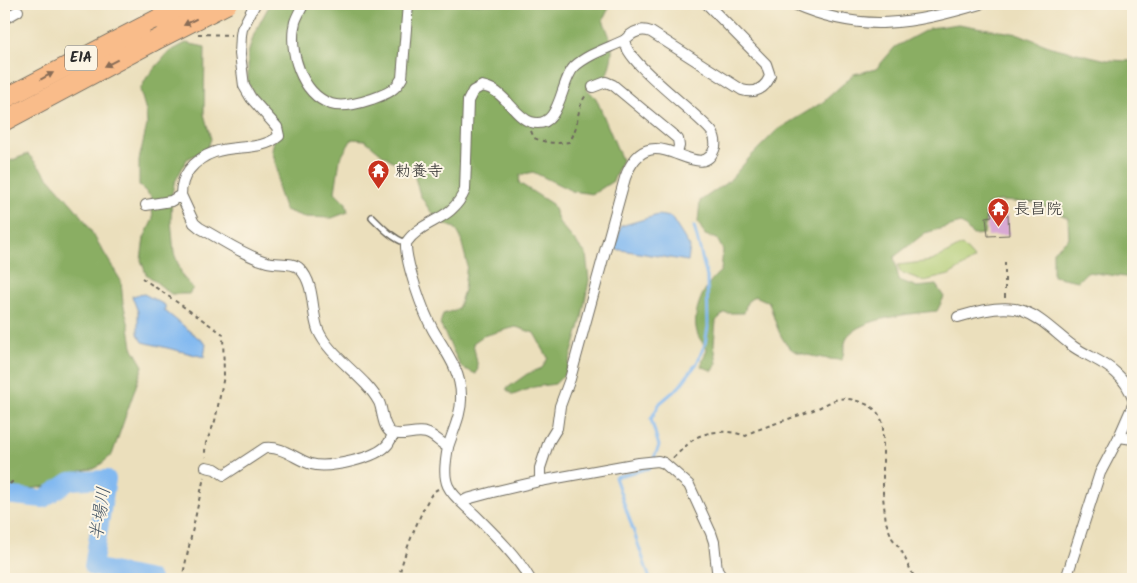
<svg xmlns="http://www.w3.org/2000/svg" width="1137" height="583" viewBox="0 0 1137 583" font-family="Kalam,'Klee One',sans-serif">
<rect width="100%" height="100%" fill="#fcf5e5"/>
<filter id="ink" filterUnits="userSpaceOnUse"><feTurbulence type="fractalNoise" baseFrequency=".02" numOctaves="2"/><feDisplacementMap in="SourceGraphic" scale="10" xChannelSelector="R" yChannelSelector="G"/><feConvolveMatrix kernelMatrix="1 2 1 2 8 2 1 2 1" color-interpolation-filters="sRGB"/></filter>
<filter id="wash" filterUnits="userSpaceOnUse"><feTurbulence type="fractalNoise" baseFrequency=".0096" numOctaves="4" result="noise"/><feDisplacementMap in="SourceGraphic" scale="20" xChannelSelector="R" yChannelSelector="G"/><feGaussianBlur stdDeviation="1.12" result="paint"/><feColorMatrix in="noise" values="0 0 0 0 0 0 0 0 0 0 0 0 0 0 0 0 0 1.4 0 .05"/><feComposite in="paint" operator="in"/></filter>
<g filter="url(#wash)">
<rect width="100%" height="100%" fill="#ebdfbc"/>
<path fill="#aeca71" stroke="#6c7a4e" d="M962,245l13,14 -26,16 -25,6 -24,-9 -2,-7 34,-4z"/>
<g fill="#8aae63" stroke="#5a6c47">
<path d="M270,4h98l3,3 19,3 16,-6h205l-8,16c11,26 12,31 3,57l-13,6 -6,6 9,9 26,62 -9,21 -20,13 -21,-3 -39,-19 -13,3 -1,8 33,21 8,20 26,30 3,26 -7,38 -16,55 -11,11 -21,3 -21,8 -7,-6 21,-15 15,-6 6,-10 -14,-25 -18,-6 -33,9 -10,7 5,25 -2,6 -15,-7 -21,-43 3,-10 15,-5 6,-19 3,-27 -7,-27 -5,-8 -10,-4 -15,-13 -10,-16 -6,-21 -31,-19 -18,-15 -13,-1 -12,20 -5,33 11,11 2,9 -16,6 -28,-1 -19,-7 -7,-20v-17l-6,-23 3,-17 -27,-50v-29l6,-20z"/>
<path d="M958,24l61,10 32,13 56,13 26,1v217l-46,-6 -9,9 -25,-5v-25l16,-13 -1,-20 -30,-15 -39,-2 -12,4 -3,29 -11,1 -12,-12 -36,10 -31,24 5,23 18,7 19,-2 8,12 -7,14c-22,2 -77,7 -90,26 -3,6 -3,17 -5,23 -10,0 -45,-5 -52,-12 -12,-11 -16,-31 -21,-46l-14,-6 -8,6 -3,11h-20l-8,8 -2,23 3,19 -4,8 -12,-5 6,-17c-3,-5 -9,-11 -10,-17 -6,-20 8,-49 24,-61l2,-21 -6,-11 -12,-4 -7,-13 2,-21 29,-20 21,-24 27,-27 46,-28 31,-28 22,-5 19,-22 35,-19z"/>
<path d="M186,43l19,4 -1,67 7,25 -4,10 -20,10 -13,25 -2,10 -1,26 3,33 9,24 10,11 -4,6h-18l-25,-20 -5,-14 3,-22 9,-19 -2,-22 -12,-12v-25l8,-35 -1,-14 -6,-21 7,-13 22,-25z"/>
<path d="M28,154l54,62 39,65 2,22 6,23 3,21 11,19 -31,89 -16,13 -28,6 -19,12 -26,4 -19,-7v-305l1,-15z"/>
</g>
<g fill="#82b9f1" stroke="#56728e">
<path d="M658,215l13,2 19,30 -2,14 -73,-12 6,-23z"/>
<path d="M144,294l21,11v6l41,33 -2,13 -61,-15 -5,-8v-22l-6,-16z"/>
</g>
<g fill="none" stroke-linecap="round" stroke-linejoin="round">
<g stroke="#82b9f1" stroke-width="3">
<path d="M653,460l6,-14 -8,-27 9,-16 19,-16 18,-24 8,-19 3,-17 -1,-50 -13,-51"/>
<path d="M650,579l-35,-102 34,-9 2,-3"/>
</g>
<path stroke="#82b9f1" stroke-width="18" d="M4,495l39,4 27,-18 37,-2 -14,88 58,12"/>
</g>
<g id="blocks">
<path fill="#d9a9d4" d="M1001,204l1,12 6,-1 1,20 -21,1 -2,-19 6,-1 -1,-11z"/>
</g>
</g>
<g filter="url(#ink)">
<use href="#blocks" fill-opacity="0" stroke="#6e6a5e" stroke-width="1"/>
<g fill="none" stroke-linecap="round" stroke-linejoin="round">
<defs>
<path id="service" d="M372,217c10,10 20,21 34,26"/>
<g id="minor">
<path d="M794,4c68,30 118,20 186,0"/>
<path d="M303,5c-3,6 -6,11 -8,17 -7,28 6,72 36,82 12,4 29,-1 41,-5 14,-5 23,-8 30,-21l6,-74"/>
<path d="M4,19l14,-8"/>
<path d="M593,87l13,-5 7,3 65,54 1,7 -2,7"/>
<path d="M181,195c0,-10 2,-17 8,-25 27,-34 66,-13 90,-34l-2,-9 -26,-29 -7,-12 -4,-32 1,-19 1,-6 13,-25"/>
<path d="M146,205l25,-4 10,-6 13,28 6,5c21,11 45,28 67,34 10,3 26,-1 33,7 15,15 11,42 18,61 12,28 46,45 61,72 4,8 3,26 13,31 10,4 23,-3 34,0 8,2 14,10 22,14 -2,12 -5,28 0,39 5,11 18,20 26,28 21,21 41,40 56,65"/>
<path d="M958,317c19,-6 46,-13 65,-6 20,7 34,24 51,36 13,9 31,15 42,26 8,7 14,17 17,26"/>
<path d="M1133,405l-14,32 14,2"/>
<path d="M448,447c5,-16 14,-34 13,-51 0,-26 -16,-45 -28,-66 -10,-18 -28,-68 -27,-87 17,-25 45,-20 59,-53l3,-89 5,-10 9,-5c4,1 8,2 11,4 13,6 24,28 38,32 30,9 29,-41 43,-55 14,-13 35,-19 51,-27"/>
<path d="M206,467l9,2 9,6 41,-27c18,-2 30,11 46,16 18,5 66,-6 77,-20 2,-3 4,-7 5,-10"/>
<path d="M540,481v-13l9,-27 8,-13 3,-22 10,-27 55,-201c25,-69 76,13 90,-31 1,-6 0,-10 -3,-15 -13,-18 -90,-72 -87,-92 7,-8 16,-12 26,-8l91,58c13,4 23,-1 28,-14l-4,-12 -59,-60"/>
<path d="M462,502l5,-3 26,-7 47,-11 99,-18 19,-2 6,2 25,22 22,48 3,9 3,28 6,9"/>
<path d="M1066,579l34,-106 19,-36"/>
</g>
<g id="motorway">
<path d="M4,99l154,-80"/>
<path d="M4,121l150,-80"/>
</g>
</defs>
<use href="#service" stroke="#6e6a5e" stroke-width="8"/>
<use href="#minor" stroke="#6e6a5e" stroke-width="12"/>
<use href="#motorway" stroke="#6e6a5e" stroke-width="21"/>
<g stroke="#6e6a5e" stroke-width="2" stroke-dasharray="4 4" stroke-linecap="butt">
<path d="M30,4l1,1 3,-1"/>
<path d="M198,34l33,1"/>
<path d="M531,131l3,7c12,5 23,6 35,4 11,-14 6,-34 18,-48"/>
<path d="M142,278l81,56 1,42 -9,45 -9,22 -1,8 1,6"/>
<path d="M1005,298v-40"/>
<path d="M673,458c7,-6 13,-13 21,-19 14,-9 36,-9 52,-3l6,-4c18,-7 37,-13 56,-20 24,-8 27,-20 55,-9 11,4 16,9 20,21v73l3,25 6,16 9,12 14,29"/>
<path d="M4,478l8,4 -8,7"/>
<path d="M114,579h3"/>
<path d="M182,579l22,-102"/>
<path d="M399,579c0,-14 24,-74 33,-85 1,-2 4,-4 6,-5"/>
</g>
<use href="#service" stroke="#fff" stroke-width="5"/>
<use href="#minor" stroke="#fff" stroke-width="10"/>
<use href="#motorway" stroke="#f9bc8a" stroke-width="19"/>
<defs>
<g id="motorway-bridge">
<path d="M158,19l32,-15"/>
<path d="M154,41l73,-37"/>
</g>
</defs>
<use href="#motorway-bridge" stroke="#6e6a5e" stroke-width="21" stroke-linecap="butt"/>
<use href="#motorway-bridge" stroke="#f9bc8a" stroke-width="19"/>
</g>
<defs><path id="oneway-solid" d="M-6-.8H1V-3.2L6.5 0L1 3.2V.8H-6Z" transform="scale(1.25)"/></defs>
<g fill="#886c56">
<use href="#oneway-solid" transform="translate(190 22) rotate(153)"/>
<use href="#oneway-solid" transform="translate(111 63) rotate(153)"/>
<use href="#oneway-solid" transform="translate(47 76) rotate(-28)"/>
</g>
</g>
<defs>
<symbol id="temple-pin" viewBox="-11 -11 22 30"><path d="M0 17L-7.5 6A9.5 9.5 0 1 1 7.5 6Z" fill="#c8321e" stroke="#fcf5e5"/><path d="M0-6L5-2H3V0L6.5 2.5H4V6H1.5V3h-3V6H-4V2.5H-6.5L-3 0V-2H-5Z" fill="#fff"/></symbol>
</defs>
<g fill-rule="evenodd">
<use href="#temple-pin" x="366" y="158" width="25" height="34"/>
<use href="#temple-pin" x="986" y="196" width="25" height="34"/>
</g>
<g text-anchor="middle" dominant-baseline="central" stroke-width="4" stroke-linejoin="round" paint-order="stroke">
<rect fill="#fcf5e5" stroke="#6a6863" stroke-width="1" x="65" y="45.5" width="32" height="25" rx="4"/>
<g font-size="15" font-weight="bold" fill="#2b2b2b">
<text x="81" y="58">E1A</text>
</g>
<g font-size="16" fill="#2b2b2b" stroke="#fcf5e5" text-anchor="start">
<text x="395" y="171">勅養寺</text>
<text x="1014" y="209">長昌院</text>
</g>
<g font-size="18" font-style="italic" fill="#455666" stroke="#fcf5e5">
<text transform="translate(101 514) rotate(-81)">半場川</text>
</g>
</g>
<rect width="1137" height="583" fill="none" stroke="#fcf5e5" stroke-width="20"/>
</svg>
